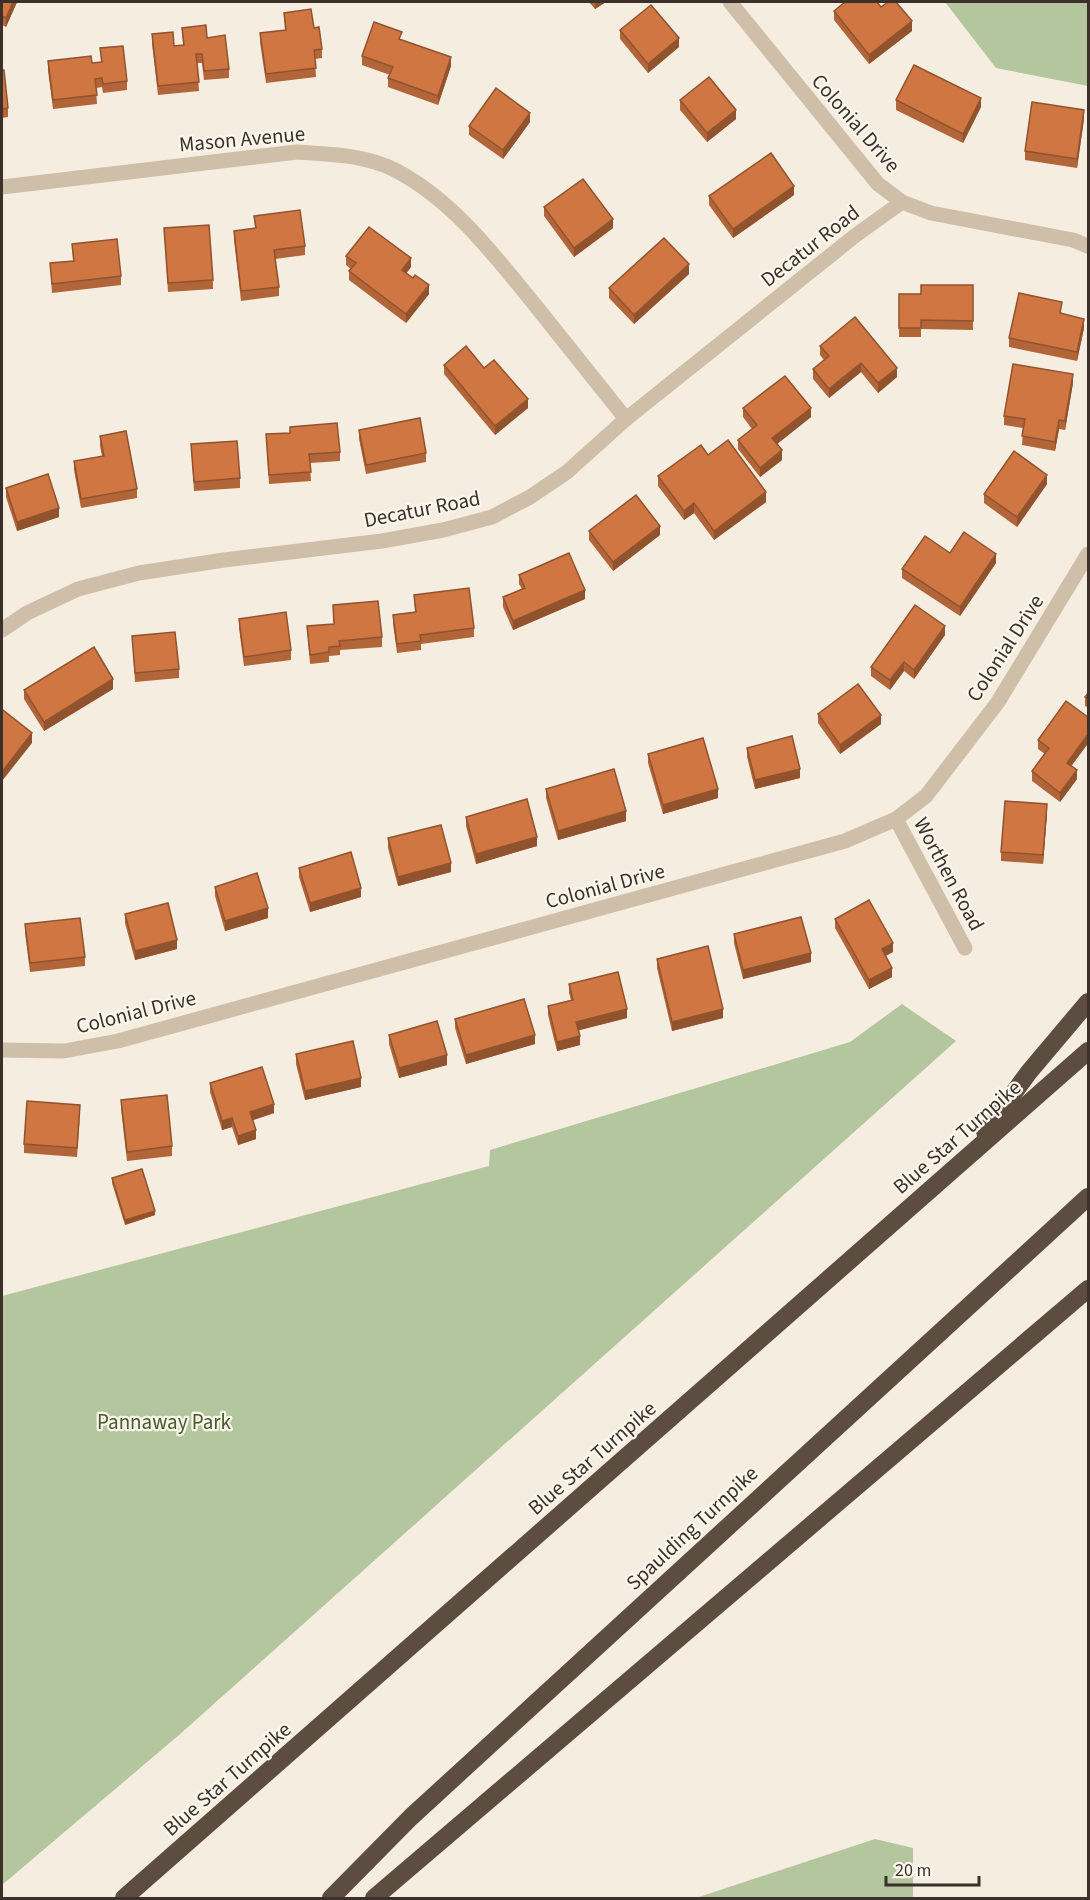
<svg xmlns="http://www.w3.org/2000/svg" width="1090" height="1900" viewBox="0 0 1090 1900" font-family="'Source Sans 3',sans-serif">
<rect width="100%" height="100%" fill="#f5eddf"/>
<g fill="#b3c69d">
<path d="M945,2h143v84l-92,-18z"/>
<path d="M902,1004l54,37 -777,694 -177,150v-589l487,-130 1,-16 360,-108z"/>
<path d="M875,1839l38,9v50h-217z"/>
</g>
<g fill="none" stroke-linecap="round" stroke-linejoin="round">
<g stroke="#cfbfa9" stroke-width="15">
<path d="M730,2l148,182 24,18 29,11 142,27 15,6"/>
<path d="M2,187l295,-35c33,2 68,3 98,18 58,30 100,86 140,135 30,38 61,76 91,114"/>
<path d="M2,630l25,-17 51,-24 61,-16 85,-13 158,-19 61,-11 49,-13 38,-20 37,-25 59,-53 230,-184 46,-33"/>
<path d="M896,819l69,129"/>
<path d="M2,1050l62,1 54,-10 727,-200 51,-22 30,-23 72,-94 90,-148"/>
</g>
<g stroke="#5d4d40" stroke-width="18">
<path d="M985,1132l44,-60 59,-70"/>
<path d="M124,1898l964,-847"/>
<path d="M331,1898l80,-81 677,-620"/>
<path d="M374,1898l714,-609"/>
</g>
</g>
<g fill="#b26539">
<path d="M2,2h15l-11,25 -4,-2z"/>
<path d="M589,2h17l-11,7z"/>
<path d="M881,7l31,24 -43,33 -35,-44v-9z"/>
<path d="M284,13l30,15 8,21v9l-7,1 1,18 -50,6 -6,-41v-9l25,-3z"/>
<path d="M182,28l25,10 22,31v9l-25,2 -2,-17h-5l2,28 -41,4 -6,-51v-10l22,12 9,-1z"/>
<path d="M620,30l59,17 -31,26 -28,-34z"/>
<path d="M402,40l49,26 -13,39 -50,-18v-9l2,-3 -28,-10v-9z"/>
<path d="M100,48l27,33v9l-24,3 -1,-6 -6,1 1,16 -44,5 -5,-38v-10l44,2h9z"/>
<path d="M2,70l6,38v9l-6,1z"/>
<path d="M680,100l56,19 -29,23 -27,-32z"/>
<path d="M896,100l85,7 -18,36 -67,-33z"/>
<path d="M1084,119l-7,49 -52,-8v-9z"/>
<path d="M530,122l-27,37 -34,-24v-9z"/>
<path d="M794,195l-61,43 -24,-33v-9z"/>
<path d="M544,207l69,21 -39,29 -30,-41z"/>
<path d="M254,216l51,30v9l-30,4 4,28v9l-38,5 -7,-61v-9l21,-3z"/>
<path d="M164,228l49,52v9l-45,3z"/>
<path d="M72,244l49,32v9l-69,8 -2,-30 23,-2z"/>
<path d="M346,256l65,11 -5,6 7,5 16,16 -23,29 -57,-43v-9l2,-2 -5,-4z"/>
<path d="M689,274l-55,50 -25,-26v-10z"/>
<path d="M973,285v45l-52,-1v8h-22v-43h22z"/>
<path d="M1062,312v2l22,14 -7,33 -68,-14v-9z"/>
<path d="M820,346l77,31 -19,16 -17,-21 -32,26 -16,-19v-10l11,-9 -4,-5z"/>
<path d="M444,365l40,3 44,40 -33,27 -51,-61z"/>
<path d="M1073,383l-8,47 -6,-1 -4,22 -33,-6 1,-17 -19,-3v-9z"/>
<path d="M743,408l68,9 -34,27 5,16 -22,17 -22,-28v-9l14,-11 -9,-12z"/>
<path d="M359,430l67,23v9l-60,12 -7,-35z"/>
<path d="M266,434l74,18v9l-30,2 1,18 -42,3z"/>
<path d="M100,436l37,53v9l-56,10 -7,-38v-9l28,-5 -2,-10z"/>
<path d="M191,444l49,34v10l-46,3z"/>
<path d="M708,455l58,47 -52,38 -20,-27 -10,7 -26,-34v-10z"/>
<path d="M1047,484l-30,43 -33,-24v-9z"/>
<path d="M6,488l53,29 -42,14 -11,-34z"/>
<path d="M589,531l71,4 -47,36 -24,-31z"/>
<path d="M950,553l46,10 -36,53 -58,-38v-9z"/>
<path d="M519,575l66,24 -72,31 -10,-23v-10l19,-8 -3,-5z"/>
<path d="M414,595l60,33v9l-53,7v6l-24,3 -4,-29v-9l22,-3z"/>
<path d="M333,605l49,32v10l-42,3v5l-11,1v6l-19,2 -3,-38 27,-2z"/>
<path d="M239,619l52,31v10l-47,6 -5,-38z"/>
<path d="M945,635l-31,44 -10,-8 -14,19 -19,-14v-9z"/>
<path d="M132,636l47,33v9l-44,4z"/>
<path d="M113,689l-69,42 -20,-32v-9z"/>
<path d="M1089,692v16l-4,-2v-9z"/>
<path d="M818,714l63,10 -41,30 -22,-31z"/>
<path d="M1089,718v24l-18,24 6,13 -17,23 -28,-21v-10l13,-17 -7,-5v-9z"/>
<path d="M747,748l53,30 -45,11 -8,-32z"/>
<path d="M648,754l70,44 -55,16 -15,-51z"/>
<path d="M546,789l80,32 -68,19 -12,-42z"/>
<path d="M1047,813l-4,51 -42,-3v-9z"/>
<path d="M466,817l71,29 -61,18 -10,-38z"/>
<path d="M388,838l63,34 -53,14 -10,-38z"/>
<path d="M299,868l62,29 -51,15 -11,-35z"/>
<path d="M215,887l53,31 -43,13 -10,-35z"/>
<path d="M125,914l52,35 -42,11 -10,-37z"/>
<path d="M835,919l58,33 -8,4 7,21 -23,12 -34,-61z"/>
<path d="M25,924l60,33v9l-55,6 -5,-39z"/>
<path d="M734,934l77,28 -68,17 -9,-36z"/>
<path d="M657,959l66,59 -51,13 -15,-63z"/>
<path d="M569,984l58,34 -48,12 1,15 -23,6 -9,-36v-9l23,-6 -2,-7z"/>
<path d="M455,1019l80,25 -69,20 -11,-36z"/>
<path d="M389,1035l58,30 -48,13 -10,-34z"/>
<path d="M296,1054l65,33 -56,13 -9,-36z"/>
<path d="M210,1083l64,30 -21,7 3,19 -18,6 -6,-18 -10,3 -12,-38z"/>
<path d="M121,1100l51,46v10l-45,5 -6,-52z"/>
<path d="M80,1114l-3,43 -53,-4v-9z"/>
<path d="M112,1178l43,37 -30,10 -13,-42z"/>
</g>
<g fill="#91532e">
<path d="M13,2h4l-11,25v-9z"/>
<path d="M595,2h11l-11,7z"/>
<path d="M912,21v10l-43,33v-9z"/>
<path d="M679,38v9l-31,26v-9z"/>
<path d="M451,57v9l-13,39v-9z"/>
<path d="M981,98v9l-18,36v-9z"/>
<path d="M736,110v9l-29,23v-9z"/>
<path d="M1084,110v9l-7,49v-9z"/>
<path d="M530,113v9l-27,37v-9z"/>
<path d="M794,186v9l-61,43v-9z"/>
<path d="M613,219v9l-39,29v-9z"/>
<path d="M411,258v9l-9,12v-9z"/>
<path d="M689,264v10l-55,50v-9z"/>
<path d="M429,285v9l-23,29v-9z"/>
<path d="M1084,319v9l-7,33v-9z"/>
<path d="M861,363v9l-32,26v-9z"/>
<path d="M897,368v9l-19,16v-10z"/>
<path d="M1073,374v9l-8,47v-9z"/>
<path d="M528,399v9l-33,27v-9z"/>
<path d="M811,408v9l-39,31v-10z"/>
<path d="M1059,420v9l-4,22v-9z"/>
<path d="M782,450v10l-22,17v-9z"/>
<path d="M1047,475v9l-30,43v-10z"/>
<path d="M766,492v10l-52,38v-9z"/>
<path d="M694,503v10l-10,7v-9z"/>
<path d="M59,508v9l-42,14v-9z"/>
<path d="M660,526v9l-47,36v-9z"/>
<path d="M996,554v9l-36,53v-9z"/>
<path d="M585,590v9l-72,31v-9z"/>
<path d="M945,626v9l-31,44v-9z"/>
<path d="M904,662v9l-14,19v-10z"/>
<path d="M113,679v10l-69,42v-9z"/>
<path d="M881,715v9l-41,30v-9z"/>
<path d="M32,733v10l-30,38v-9z"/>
<path d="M1089,733v9l-22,30v-9z"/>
<path d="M800,769v9l-45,11v-9z"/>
<path d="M1077,770v9l-17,23v-9z"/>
<path d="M718,789v9l-55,16v-9z"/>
<path d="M1047,804v9l-4,51v-9z"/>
<path d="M626,811v10l-68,19v-9z"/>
<path d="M537,837v9l-61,18v-10z"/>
<path d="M451,863v9l-53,14v-9z"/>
<path d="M361,888v9l-51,15v-9z"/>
<path d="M268,908v10l-43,13v-10z"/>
<path d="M177,940v9l-42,11v-9z"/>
<path d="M893,943v9l-11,6v-9z"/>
<path d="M811,953v9l-68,17v-9z"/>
<path d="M892,968v9l-23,12v-9z"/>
<path d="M627,1009v9l-51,13v-9z"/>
<path d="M723,1009v9l-51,13v-9z"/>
<path d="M535,1035v9l-69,20v-9z"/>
<path d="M580,1036v9l-23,6v-9z"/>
<path d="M447,1055v10l-48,13v-10z"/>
<path d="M361,1078v9l-56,13v-9z"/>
<path d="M274,1104v9l-24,8v-9z"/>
<path d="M232,1118v9l-10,3v-9z"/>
<path d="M256,1130v9l-18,6v-9z"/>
<path d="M155,1211v4l-30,10v-5z"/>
</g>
<g fill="#cf7642" stroke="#91532e" stroke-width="1.5">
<path d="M2,2h11l-7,16 -4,-2z"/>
<path d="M845,2h32l4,5 7,-5h8l16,19 -43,34 -35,-44z"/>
<path d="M651,5l28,33 -31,26 -28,-34z"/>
<path d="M311,9l3,19 5,-1 3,22 -8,1 2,18 -50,6 -6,-41 26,-3 -2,-17z"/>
<path d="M374,22l28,10 -3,7 52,18 -13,39 -50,-18 5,-11 -31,-11z"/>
<path d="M206,25l1,13 18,-3 4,34 -25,2 -2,-17h-6l3,28 -41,4 -6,-52 21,-2 1,14 10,-1 -2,-17z"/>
<path d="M123,46l4,35 -24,3 -1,-6 -7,1 2,16 -44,5 -5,-39 43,-5 1,7 10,-1 -2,-14z"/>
<path d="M914,65l67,33 -18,36 -67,-34z"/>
<path d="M2,70h2l4,38 -6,1z"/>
<path d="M709,77l27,33 -29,23 -27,-33z"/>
<path d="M496,88l34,25 -27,37 -34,-24z"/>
<path d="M1032,102l52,8 -7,49 -52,-8z"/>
<path d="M771,153l23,33 -61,43 -24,-33z"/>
<path d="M583,179l30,40 -39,29 -30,-41z"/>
<path d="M300,210l5,36 -31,4 5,37 -38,4 -7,-60 22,-3 -2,-12z"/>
<path d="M209,225l4,55 -45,3 -4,-55z"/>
<path d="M369,227l42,31 -9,12 11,8 2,-3 14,10 -23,29 -57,-43 7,-8 -10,-7z"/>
<path d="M664,238l25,26 -55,51 -25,-27z"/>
<path d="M117,239l4,37 -69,8 -2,-21 24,-2 -2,-17z"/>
<path d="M921,285h52v36l-52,-1v8h-22v-34h22z"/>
<path d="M1019,293l43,9 -2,11 24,6 -7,33 -68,-14z"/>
<path d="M855,317l42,51 -19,15 -17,-20 -32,26 -16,-20 16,-13 -9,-10z"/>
<path d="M466,346l18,22 10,-8 34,39 -33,27 -51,-61z"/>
<path d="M1013,364l60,10 -8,47 -6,-1 -4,22 -33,-6 3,-17 -21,-3z"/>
<path d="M785,376l26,32 -39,30 10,12 -22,18 -22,-28 19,-15 -14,-17z"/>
<path d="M420,418l6,35 -60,12 -7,-35z"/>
<path d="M337,423l3,29 -31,2 2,18 -42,3 -3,-41 24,-1v-6z"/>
<path d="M126,431l11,58 -56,10 -7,-38 30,-5 -4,-20z"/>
<path d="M728,440l38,52 -52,39 -20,-28 -10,8 -26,-35 43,-31 7,10z"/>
<path d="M237,441l3,37 -46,4 -3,-38z"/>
<path d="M1014,451l33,24 -30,42 -33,-23z"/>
<path d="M48,474l11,34 -42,14 -11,-34z"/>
<path d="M636,495l24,31 -47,36 -24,-31z"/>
<path d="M964,532l32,22 -36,53 -58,-38 23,-33 25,17z"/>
<path d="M569,553l16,37 -72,31 -10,-24 22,-9 -6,-13z"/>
<path d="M469,588l5,40 -54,7 1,6 -24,3 -4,-29 23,-3 -2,-17z"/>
<path d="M378,601l4,36 -43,4 1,5 -11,1v5l-19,3 -3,-29 27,-2 -1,-19z"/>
<path d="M915,605l30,21 -31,44 -10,-8 -14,18 -19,-13z"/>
<path d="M286,612l5,38 -47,7 -5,-38z"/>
<path d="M175,632l4,37 -44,4 -3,-37z"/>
<path d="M94,647l19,32 -69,43 -20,-32z"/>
<path d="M858,684l23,31 -41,30 -22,-31z"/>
<path d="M1089,692v7l-4,-2z"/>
<path d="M1066,701l23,17v15l-22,30 10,7 -17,23 -28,-22 17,-23 -11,-8z"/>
<path d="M3,710l29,23 -30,39v-61z"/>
<path d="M792,736l8,33 -45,11 -8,-32z"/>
<path d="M703,738l15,51 -55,16 -15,-51z"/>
<path d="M614,769l12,42 -68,20 -12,-42z"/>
<path d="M527,799l10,38 -61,17 -10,-37z"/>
<path d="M1005,801l42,3 -4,51 -42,-3z"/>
<path d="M441,825l10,38 -53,14 -10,-39z"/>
<path d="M351,852l10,36 -51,15 -11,-35z"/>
<path d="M257,873l11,35 -43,13 -10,-34z"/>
<path d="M869,900l24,43 -11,6 10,19 -23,12 -34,-61z"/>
<path d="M168,903l9,37 -42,11 -10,-37z"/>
<path d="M801,917l10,36 -68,17 -9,-36z"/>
<path d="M80,918l5,39 -55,6 -5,-39z"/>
<path d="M708,946l15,63 -51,13 -15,-63z"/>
<path d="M618,972l9,37 -51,13 4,14 -23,6 -9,-36 25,-6 -4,-16z"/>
<path d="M524,999l11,36 -69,20 -11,-36z"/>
<path d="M437,1021l10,34 -48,13 -10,-33z"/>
<path d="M353,1041l8,37 -56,13 -9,-37z"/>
<path d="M262,1067l12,37 -24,8 6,18 -18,6 -6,-18 -10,3 -12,-38z"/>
<path d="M167,1095l5,51 -45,6 -6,-52z"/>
<path d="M27,1101l53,4 -3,43 -53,-4z"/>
<path d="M142,1169l13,42 -30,9 -13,-42z"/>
</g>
<g text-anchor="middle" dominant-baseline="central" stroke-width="4.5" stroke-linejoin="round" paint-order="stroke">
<g font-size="21" fill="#3b312a" stroke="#fcf6ec">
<text transform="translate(856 123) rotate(49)">Colonial Drive</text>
<text transform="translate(242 139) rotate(-5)">Mason Avenue</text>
<text transform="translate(810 246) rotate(-38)">Decatur Road</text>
<text transform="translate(422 509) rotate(-11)">Decatur Road</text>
<text transform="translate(1005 648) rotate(-57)">Colonial Drive</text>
<text transform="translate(949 874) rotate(62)">Worthen Road</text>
<text transform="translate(605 886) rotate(-15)">Colonial Drive</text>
<text transform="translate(136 1012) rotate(-14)">Colonial Drive</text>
<text transform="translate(957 1137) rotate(-41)">Blue Star Turnpike</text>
<text transform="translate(592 1458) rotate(-41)">Blue Star Turnpike</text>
<text transform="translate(692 1528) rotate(-43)">Spaulding Turnpike</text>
<text transform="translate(227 1779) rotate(-41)">Blue Star Turnpike</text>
</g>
<g font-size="21" fill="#445c2b" stroke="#fcf6ec">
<text x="164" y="1422">Pannaway Park</text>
</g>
</g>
<rect width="1090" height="1900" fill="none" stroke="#3b312a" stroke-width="6"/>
<path d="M886 1876v9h93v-9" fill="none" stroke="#3b312a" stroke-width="3"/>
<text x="895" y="1876" font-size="18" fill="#3b312a" stroke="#fcf6ec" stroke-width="4.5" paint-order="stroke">20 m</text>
</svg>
